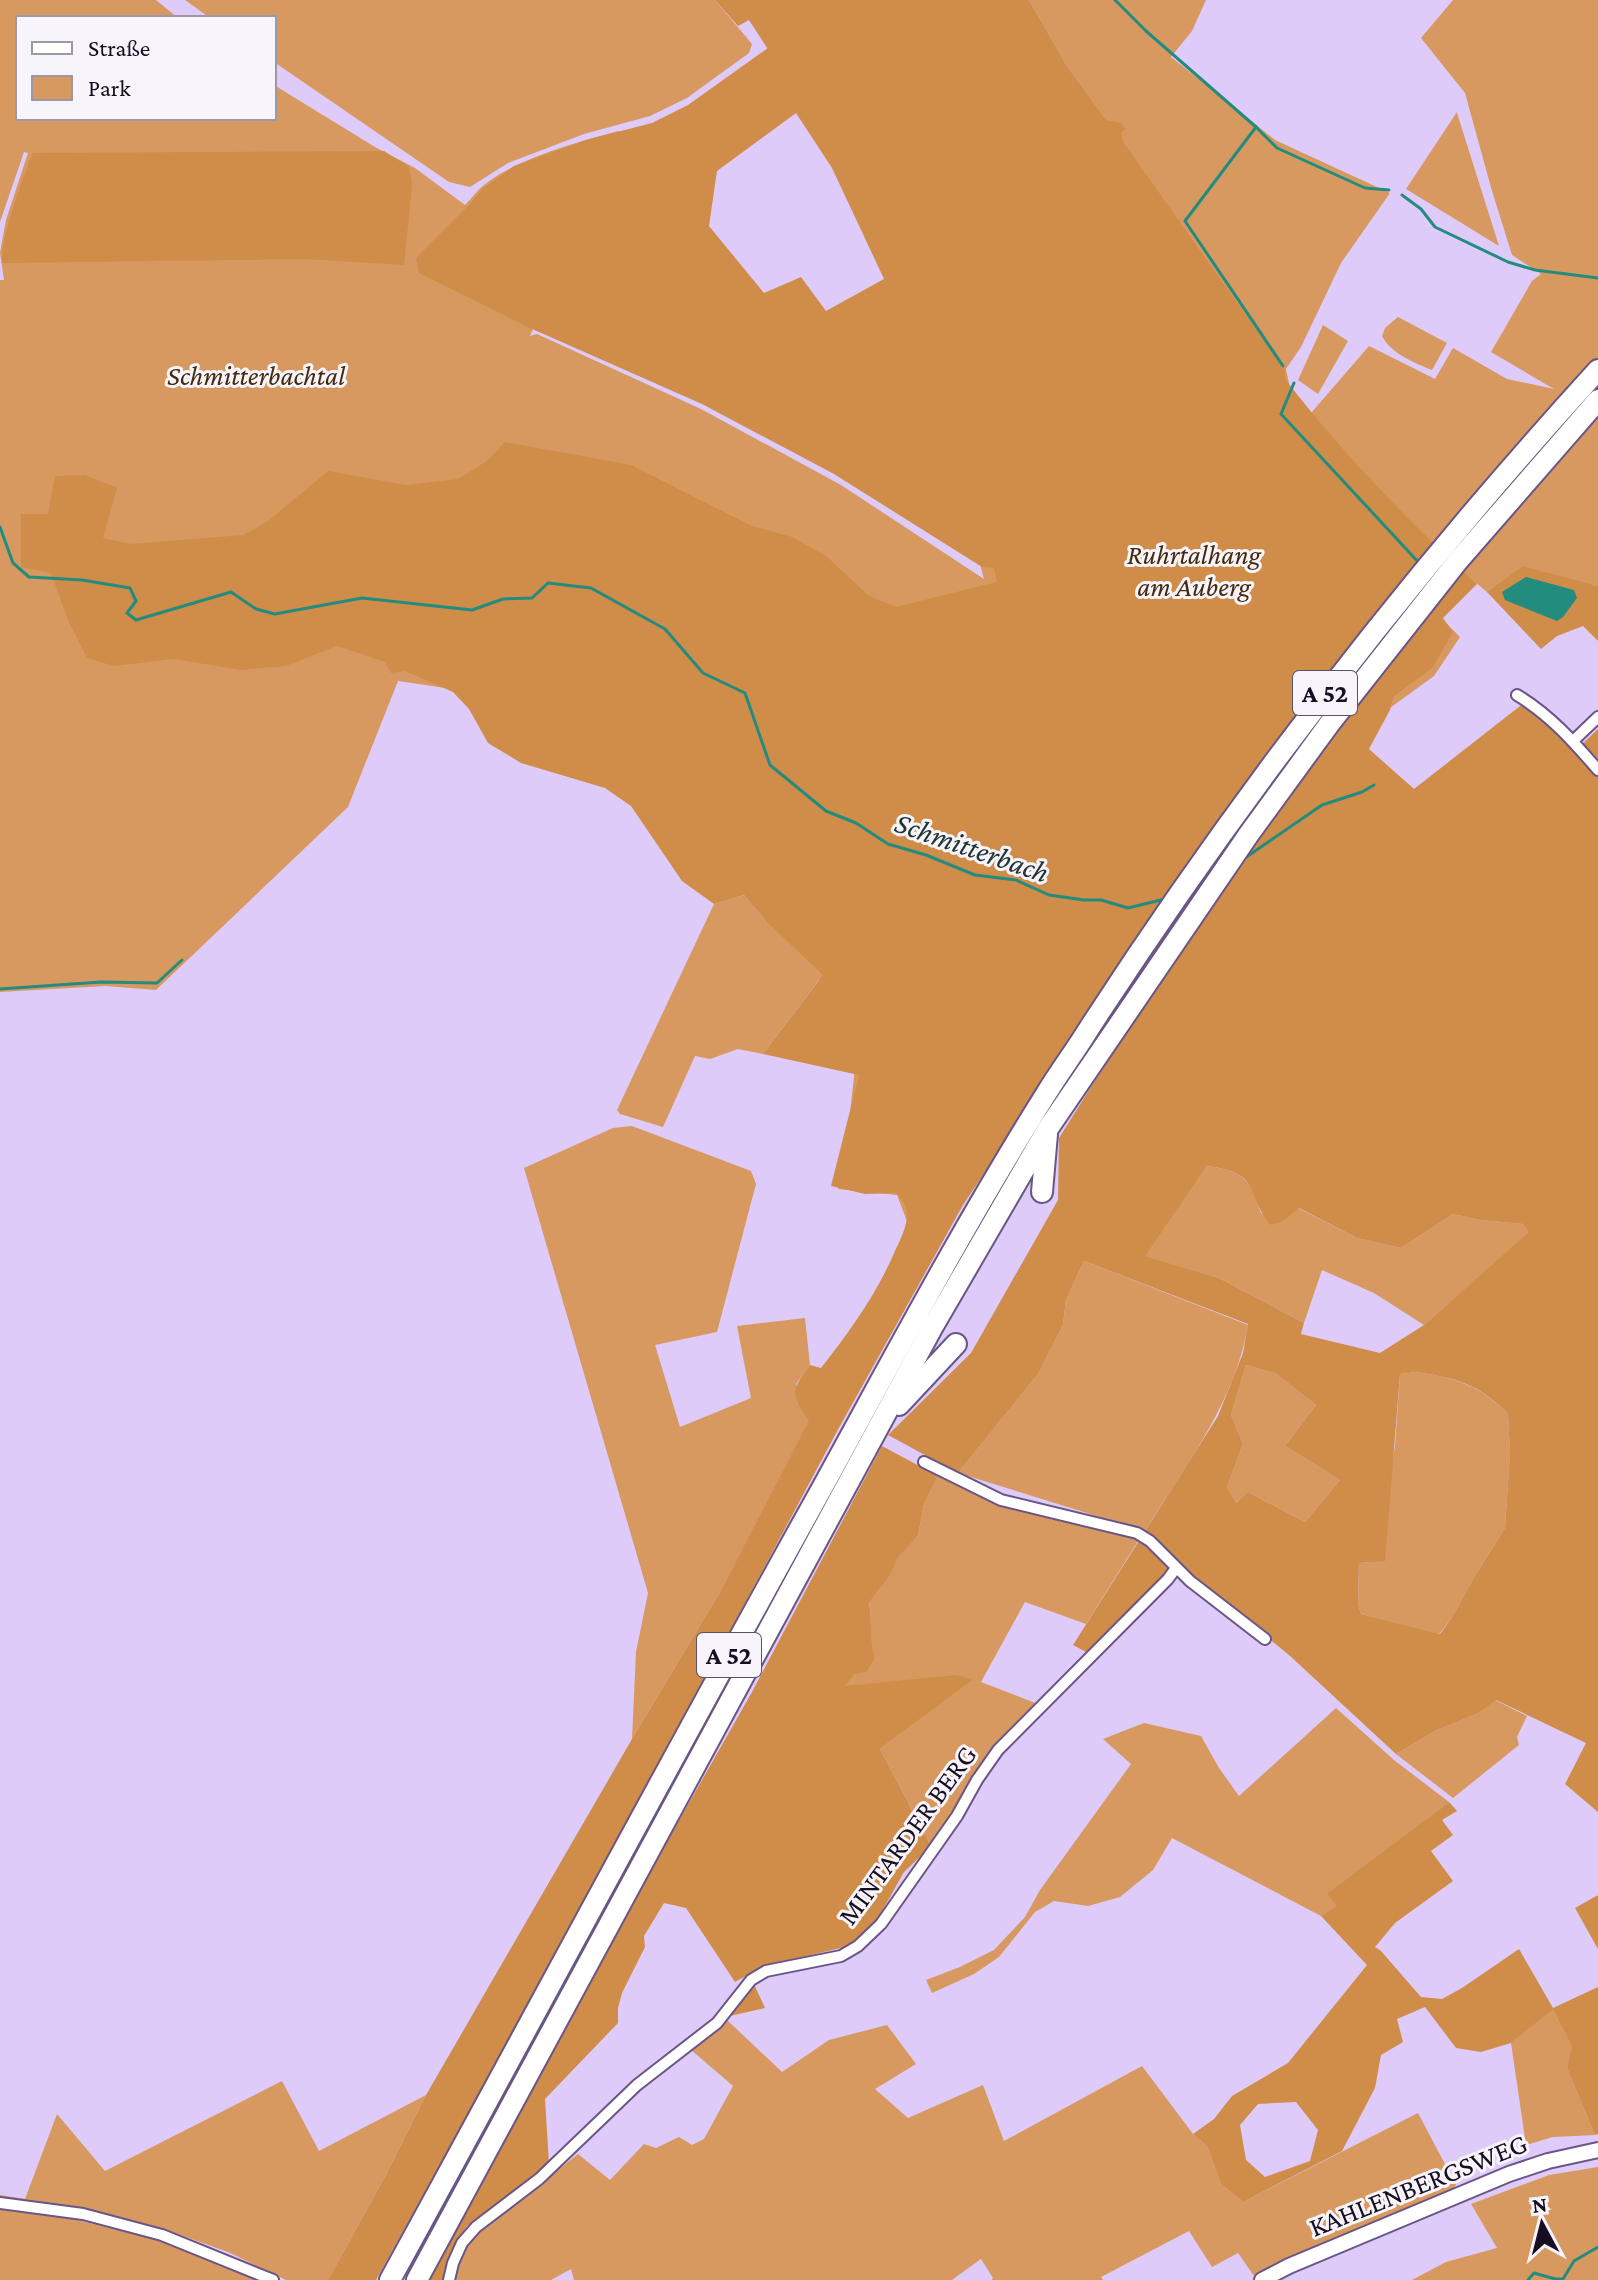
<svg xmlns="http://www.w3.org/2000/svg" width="1598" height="2280" viewBox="0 0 1598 2280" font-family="'Crimson Pro',serif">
<rect width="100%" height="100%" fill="#decbf9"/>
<g fill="#d7995f">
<path d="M0,0h156l22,18h-160v100h256v-33l101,62 40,21 50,37c8,-8 14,-17 23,-23 32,-24 92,-41 131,-51l80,84 -142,58 -27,63 7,-2 164,75 140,76 143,94 -23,-85 -70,-225 -104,-189 -41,-65 359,104 -38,-53 -38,-66h177l-14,31 -21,26 104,83 115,53 -49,70 -40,84 -15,22 4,19 62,75 -41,-50 58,-67 66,33 18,-31 54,31 47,10 -63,-37 41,-71 9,-7 -29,-19 -20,-64 -27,-98 -44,-55 32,-38h145v586l-75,-19 -36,25 -24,-20 -22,46 19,19 -26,39 -44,32 -23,42 47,39 -26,27 -210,135 -267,281 -14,-37 -59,-6 10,-58 15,-136 -44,-15 -56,74 -25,-5 -28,10 -15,-3 -32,71 -43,-13 -3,-4 97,-206 30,-9 21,25 44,28 -195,-167 -141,-89 -75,-11 -50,126 -192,183 -50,-4 -106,6v-712h4l-4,-27 6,-33 22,-67 -4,-1 -24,70z"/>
<path d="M185,0h530l37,44 -3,9 -62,45 -37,18 -66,18 -76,29 -38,24 -21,-5 -175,-120v-44h-64z"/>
<path d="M1457,112v1l42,133 -93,-57z"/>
<path d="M1398,317l49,26 -15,27c-17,-7 -42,-17 -50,-34l3,-8z"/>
<path d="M1323,325l25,16 -30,53 -20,-14z"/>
<path d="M632,1126l119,45 5,13 -39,148 -62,13 25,82 71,-29 -14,-72 68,-8 5,47 -14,19 14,37 -90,171 -88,147 4,-87 12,-59 -124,-425 89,-40z"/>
<path d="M1207,1166c37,5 43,13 54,47l23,8 14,-13 59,30 44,10 52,-34 27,6 43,4 7,8 -106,93 -50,-32 -52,-23 -18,53 -85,-45 -75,-22z"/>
<path d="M1084,1261l164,64c-13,77 -62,140 -103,206l-187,-58 80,-99 25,-49 3,-25z"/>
<path d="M1246,1365l29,8 41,32 -31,41 55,34 -35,42 -57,-30 -12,11 -9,-16 16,-43 -12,-29z"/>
<path d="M1416,1372c40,6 63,13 92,42l2,39 -5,75 -32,51 -22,40 -12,15 -78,-20 -3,-11 1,-40 14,-1 22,-116 5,-72z"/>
<path d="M938,1476l62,27 140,35 -54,86 -61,-22 -44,80 57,22 -62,73 -45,69 -51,-97 91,-69 -127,7c19,-26 31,-52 25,-84l21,-27 6,-18 22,-22 6,-32z"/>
<path d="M1495,1700l32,16 -10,21 2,8 -66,53 -57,-44 39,-23 44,-18z"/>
<path d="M1336,1708l58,52 55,42 -121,92 10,12 -17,10 -149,-78 -19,32 -33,27 -32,9 -34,-5 -19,11 -36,45 -25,17 -42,19 -6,-13 34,-13 34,-17 31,-33 15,-27 91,-126 -28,-25 41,-16 57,13 18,32 20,28z"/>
<path d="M1553,2008l20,38 -6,22 28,67 -42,2 -27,8 -15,-102z"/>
<path d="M727,2020l55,52 47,-32 58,-15 29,39 -41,25 33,29 75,-33 21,56 138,-75 51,68 14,12 14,38 22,18 175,-89 38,72 -3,4 -136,56 -63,31 -16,-23 -26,14 -23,-36 -88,46 2,3h-111l1,-2 -12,-19 -29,21h-378l-3,-11 -20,11h-98l4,-18 12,-21 109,-87 32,26 34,-36 12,4 23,-11 13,8 12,-6 29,-53 -43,-37z"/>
<path d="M282,2081l37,70 107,-56 -39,78 -59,107h-42l-58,-28 -70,-25 -49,-11 -33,-10 -7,12 95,24 40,14 54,24h-258v-85l25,4 32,-85 48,57z"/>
<path d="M1598,2167v113h-186l34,-18 51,-14 -26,-44 78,-29z"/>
</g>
<g fill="#d08c49" fill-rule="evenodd">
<path d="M715,0h314l38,66 39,54 15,3 5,6 -5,4 2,9 162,228v9c59,76 121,140 192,205l-34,34 10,14 -21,36 -39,29 -3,13 -21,39 45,40 106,-83c23,2 42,28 57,43l21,-20v1083l-33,-28 21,-41 -90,-43 -17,13 -44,18 -39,23 -107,-99 -113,-92 -10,15 -76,76 -17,-9 145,-229 25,-63 5,-29 -164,-63 -18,39 -3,25 -25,49 -80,99 -70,-38 83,-82 87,-153 1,-62 52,-83 -36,-20 -112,170 -128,230 -240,449 -219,396h-48l59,-107 39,-78 206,-356 88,-147 89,-171c-18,-28 -19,-29 1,-56l11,3c29,-37 55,-73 74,-117 5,-11 12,-24 12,-36 0,-9 -5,-16 -11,-22l-31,1 -34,-8 28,-111 -96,-21 60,-79 -58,-55 -21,-25 -30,9 -32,-23 -51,-75 -26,-18 -84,-25 -33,-20 -19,-34 -16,-17 -48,-21 -14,2 -6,-11 -48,-16 -51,20 -45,4 -67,-11 -60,7 -27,-8 -19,-38 -17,-47 -30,-6v-53h27l7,-38 30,-1 32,13 -14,50 28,6 113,-9 24,-14 60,-50 78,14 52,-6 29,-18 18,-19 126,23 121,61 40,11 34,19 43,40 27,11 101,-25 -3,-14 -12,-1 -148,-93 -132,-70 -172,-76 -111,-55 -3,-15 54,-54 12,-15 32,-23 72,-26 66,-17 36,-18 80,-57 -19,-28 -11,6zM796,113l36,55 52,111 -58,32 -25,-34 -37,16 -55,-67 8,-55zM1207,1166c56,7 37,27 64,59l13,-4 15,-13 58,30 44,10 52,-34 27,6 43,4 6,8 -105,93 -44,28 -79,-19 3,-11 -85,-45 -74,-22zM1246,1365l29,8 41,32 -31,41 55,34 -35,42 -57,-30 -12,11 -9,-16 16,-43 -12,-29zM1416,1372c40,6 63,12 92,42l2,39 -5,75 -32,51 -22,40 -11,15 -79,-20 -3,-11 1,-40 26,-2 15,-187z"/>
<path d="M384,151l25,16 3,18 -8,80 -99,-6 -303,4c-2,-26 21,-84 31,-110z"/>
<path d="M1523,566l75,20v55l-15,-15 -26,10 -16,13 -54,-57z"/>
<path d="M882,1446l56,30 -14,28 -6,32 -21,22 -7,18 -21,27c4,20 -1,35 6,55l-9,14 -12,2 -9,12 111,-11 16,5 -92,69 51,97 -27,26 -28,50 -15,16 -12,8 -85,20 -29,16 -49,-74 -22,-5 -20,33 1,11 -23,46 -4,15v15l-73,76 4,65 -13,13 -69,49 -16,25 -8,29h-13l201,-375 121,-213z"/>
<path d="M1449,1802l8,9 -15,9 11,15 -22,16 22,30 -58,42 -20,24 6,4 40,46 21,2 20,-11 57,-39 34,59 45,-21v147l-3,1 -28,-67 5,-22 -19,-37 -42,34 -30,9 -25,-4 -31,-41 -28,12 6,23 -22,13 -6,33 -33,63 -99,51 -22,-18 -14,-38 -14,-12 21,-15 18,-23 56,-33 79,-98 -46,-49 16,-10 -10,-12zM1296,2102l22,28 -8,31 -45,16 -19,-17 -6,-35 18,-21z"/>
<path d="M1598,1895v54l-23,-41z"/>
<path d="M753,1982l12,26 -35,8z"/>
</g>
<path fill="#228c7f" d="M1526,577l48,13 3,8 -14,19 -6,4 -52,-21 -3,-8z"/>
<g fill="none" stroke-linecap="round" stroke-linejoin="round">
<g stroke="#228c7f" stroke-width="3">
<path d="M1115,0l31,31 110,96 -71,94 98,145"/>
<path d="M1256,127l21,21 88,40 24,2"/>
<path d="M1402,195l19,14 14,18 73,35 27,8 63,8"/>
<path d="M1294,383l-13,31 140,151"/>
<path d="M0,527l13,36 16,14 53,3 48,8 6,13 -9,12 9,7 95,-28 25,17 19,5 87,-16 110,12 31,-11 29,-1 16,-15 43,5 74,41 38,44 42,20 25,72 56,46 30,12 32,21 38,11 49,20 41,5 33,15 35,5h17l27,8 37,-9"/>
<path d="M1242,860l80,-55 40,-13 12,-7"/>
<path d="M0,989l101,-7 56,1 25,-23"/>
<path d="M1528,2280l6,-7 21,6h8l11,-18 24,-14"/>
</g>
<defs>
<g id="minor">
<path d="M1517,695c33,20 56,46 81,75"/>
<path d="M1574,740l24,-23"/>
<path d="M924,1462l77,38 136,33 13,8 40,40 75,58"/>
<path d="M0,2203l83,11 79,21 111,45"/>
<path d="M449,2280l4,-17 9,-20 14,-16 63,-48 98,-94 80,-62 34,-43 15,-9 75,-15 17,-10 23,-22 76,-108 20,-36 21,-30 170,-171 8,-11"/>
</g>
<path id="tertiary" d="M1262,2280l27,-14 220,-92 39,-13 50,-11"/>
<g id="motorway">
<path d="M1042,1192l5,-58"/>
<path d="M899,1405l57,-61"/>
<path d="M390,2280c144,-263 285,-528 431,-790 73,-133 144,-267 225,-396 14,-23 30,-44 44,-67 151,-233 321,-452 508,-657"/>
<path d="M417,2280l515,-952 115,-198 202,-296 81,-111 127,-161 141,-162"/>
</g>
</defs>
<use href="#minor" stroke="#6a5587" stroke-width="14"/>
<use href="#tertiary" stroke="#6a5587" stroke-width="18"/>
<use href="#motorway" stroke="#6a5587" stroke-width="24"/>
<use href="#minor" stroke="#fff" stroke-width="10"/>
<use href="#tertiary" stroke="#fff" stroke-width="14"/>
<use href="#motorway" stroke="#fff" stroke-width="20"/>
</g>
<g text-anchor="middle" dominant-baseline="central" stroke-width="6" stroke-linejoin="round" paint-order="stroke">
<g fill="#f7f5fb" stroke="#5a5363" stroke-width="2">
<rect x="1293" y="671" width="64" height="44" rx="6"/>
<rect x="697" y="1633" width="64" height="44" rx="6"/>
</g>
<g font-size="26" font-weight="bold" fill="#170e22">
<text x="1325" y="693">A 52</text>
<text x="729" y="1655">A 52</text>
</g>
<g font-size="28" font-style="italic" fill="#462a0d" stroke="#f7f5fb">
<text x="256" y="375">Schmitterbachtal</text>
<text x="1194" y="554">Ruhrtalhang<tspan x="1194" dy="32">am Auberg</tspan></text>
</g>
<g font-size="28" fill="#170e22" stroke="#f7f5fb">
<text transform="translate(907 1835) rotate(-54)">MINTARDER BERG</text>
<text transform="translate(1418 2185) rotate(-22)">KAHLENBERGSWEG</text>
</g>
<g font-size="30" font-style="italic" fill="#1e3531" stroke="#f7f5fb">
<text transform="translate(972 847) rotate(19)">Schmitterbach</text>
</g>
</g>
<rect x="16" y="16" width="260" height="104" fill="#f7f5fb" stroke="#9d99a4" stroke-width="2"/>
<rect x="32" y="42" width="40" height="12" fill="#ffffff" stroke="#9d99a4" stroke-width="2"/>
<text x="88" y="56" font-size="24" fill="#170e22">Straße</text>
<rect x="32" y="76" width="40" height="24" fill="#d7995f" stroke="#9d99a4" stroke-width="2"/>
<text x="88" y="96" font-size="24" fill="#170e22">Park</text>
<g transform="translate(1542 2224) rotate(353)" stroke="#f7f5fb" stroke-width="6" paint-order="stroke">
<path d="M0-6L14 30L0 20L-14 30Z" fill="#170e22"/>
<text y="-12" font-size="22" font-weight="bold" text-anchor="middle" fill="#170e22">N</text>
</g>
</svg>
